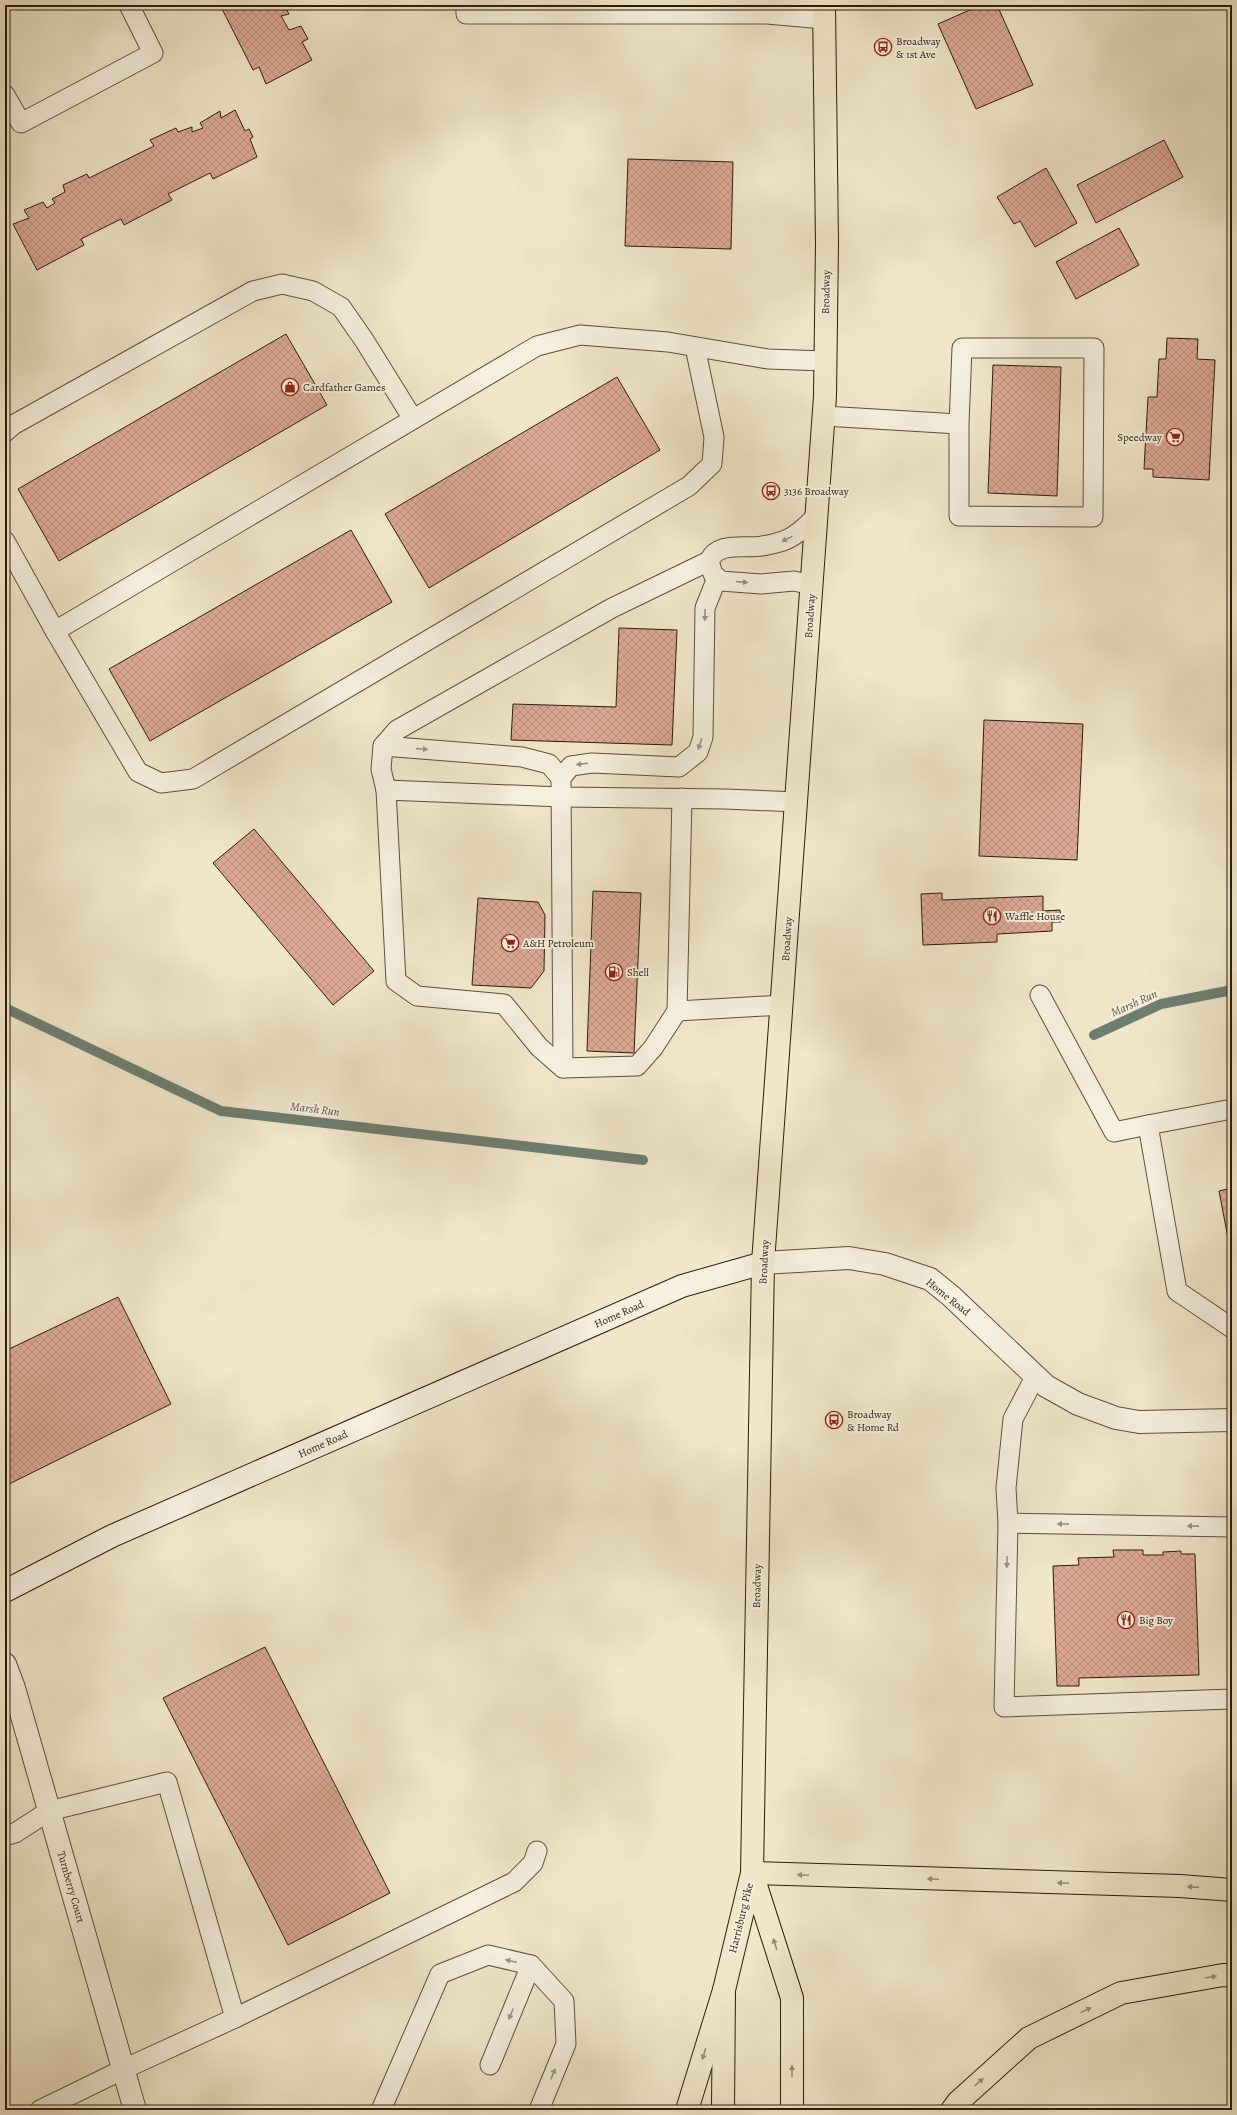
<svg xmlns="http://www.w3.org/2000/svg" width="1237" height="2115" viewBox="0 0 1237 2115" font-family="Alegreya,serif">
<defs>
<pattern id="building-cross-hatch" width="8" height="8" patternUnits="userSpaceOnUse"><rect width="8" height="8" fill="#dca895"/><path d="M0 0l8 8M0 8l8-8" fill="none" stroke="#bd907f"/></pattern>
</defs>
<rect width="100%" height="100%" fill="#f0e6ca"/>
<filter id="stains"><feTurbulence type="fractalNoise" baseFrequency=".005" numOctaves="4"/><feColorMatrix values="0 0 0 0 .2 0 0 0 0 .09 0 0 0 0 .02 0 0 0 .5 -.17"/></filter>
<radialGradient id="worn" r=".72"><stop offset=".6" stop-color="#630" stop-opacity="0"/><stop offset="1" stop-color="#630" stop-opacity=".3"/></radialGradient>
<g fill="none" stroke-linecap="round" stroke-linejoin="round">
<g stroke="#6d7e70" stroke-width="10">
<path d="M5,1008l216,103 422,49"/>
<path d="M1094,1035l67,-31 71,-14"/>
</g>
</g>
<g fill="url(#building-cross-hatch)" stroke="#2a1c0c">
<path d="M220,5h64l5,9 -8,2 8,14 12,-4 7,13 -6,3 10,18 -46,24 -7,-17 -6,3z"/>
<path d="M981,5h16l36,80 -57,24 -38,-85z"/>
<path d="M235,110l10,21 4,-2 4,8 -3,2 7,18 -44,22 -3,-6 -42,21 4,6 -48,25 -3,-6 -40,20 3,6 -47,25 -24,-46 16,-6 -5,-8 19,-8 4,6 8,-5 -3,-4 13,-7 -2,-7 24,-11 2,4 65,-32 -4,-6 26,-12 2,4 14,-5v5l11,-4 -3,-5 20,-12 1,7z"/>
<path d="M1164,140l19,37 -87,46 -19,-38z"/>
<path d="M628,159l105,3 -2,87 -106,-3z"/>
<path d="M1046,168l31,55 -42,24 -15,-26 -6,3 -17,-27z"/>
<path d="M1119,228l20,37 -63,34 -20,-37z"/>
<path d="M286,334l41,71 -268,156 -41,-72z"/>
<path d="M1167,338l31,1 -1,20 18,1 -6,120 -56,-3v-8h-9l4,-72h9l2,-38h7z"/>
<path d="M993,365l68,2 -4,129 -69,-3z"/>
<path d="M617,377l43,73 -231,138 -44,-74z"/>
<path d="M351,530l41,72 -242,139 -41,-72z"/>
<path d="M619,628l58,2 -5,115 -161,-5 2,-36 103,3z"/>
<path d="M984,720l99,4 -6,136 -98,-4z"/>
<path d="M254,829l120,142 -41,34 -120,-142z"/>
<path d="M593,891l48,2 -7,160 -47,-2z"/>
<path d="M942,893v7l101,-4v15l17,-1 1,12h-9v9l-55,3v8l-74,3 -2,-51z"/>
<path d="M478,898l60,4 7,13 -1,56 -13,17 -59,-3z"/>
<path d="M1232,1188v50h-4l-9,-47z"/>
<path d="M118,1297l53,107 -166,82v-135z"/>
<path d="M1113,1550h30v5h20v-3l18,-1v3h14l4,121 -120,3v8h-22l-4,-120 26,-1 -1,-7 36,-1z"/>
<path d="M265,1647l125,246 -102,52 -125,-247z"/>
</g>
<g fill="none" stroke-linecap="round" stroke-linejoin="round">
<defs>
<g id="lane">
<path d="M466,5v9h301l57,5"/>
<path d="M5,95l16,28 132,-70 -24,-48"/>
<path d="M695,347l19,90 -2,27 -23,22 -496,293 -32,4 -23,-11 -83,-141 482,-285 43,-11 88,7 100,17 57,2"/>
<path d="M824,416l135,8v92l134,1 1,-169h-132l-3,76"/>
<path d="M5,432l8,-7 240,-134 29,-7 31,7 28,16 23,33 49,79"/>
<path d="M5,541l50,90"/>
<path d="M812,585l-18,-4 -33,3 -40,-3 -8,-7 -4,-13c9,-20 35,-12 53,-15 7,-1 15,-3 21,-5 14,-5 25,-16 34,-26"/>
<path d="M383,746l139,11 27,7 12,14"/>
<path d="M386,790l-5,-21 2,-23 14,-16 215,-122 97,-47"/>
<path d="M1040,995l74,137 34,-7 29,166 55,37"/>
<path d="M782,1005l-105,6 -24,37 -16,18 -74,2 -24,-21 -35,-43 -87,-8 -21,-15 -10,-191 176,7 163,2 72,3"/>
<path d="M677,1011l5,-213"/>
<path d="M563,1068l-2,-290 10,-12 21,-3 87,4 19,-15 5,-15 2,-129 12,-30"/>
<path d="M1148,1125l84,-16"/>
<path d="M1035,1377l-22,42 -7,69 2,35 -4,184 228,-8"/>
<path d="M1008,1523l224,4"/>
<path d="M5,1836l10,-3 34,-22 118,-29 68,236 -111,51 -84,41"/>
<path d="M235,2018l279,-136 19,-19 4,-12"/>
<path d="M490,2065l41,-100"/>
<path d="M381,2110l59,-136 48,-19 43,10 33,36 2,43 -27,66"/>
</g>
<g id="street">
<path d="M763,1263l86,-5 36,6 45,15 21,17 95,90 32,18 38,14 23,4 93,-2"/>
<path d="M5,1664l9,24 121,422"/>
</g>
<path id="secondary" d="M5,1591l107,-55 570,-250 81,-23"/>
<g id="primary">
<path d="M752,1873l40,125v112"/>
<path d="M723,2110l1,-120 28,-117 11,-610 62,-867 2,-152 -3,-239"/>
</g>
<g id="highway">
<path d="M752,1873l428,13 52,4"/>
<path d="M687,2110l37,-120"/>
<path d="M952,2110l6,-8 71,-64 92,-45 102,-18 9,1"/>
</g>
</defs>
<use href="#lane" stroke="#5c4e3c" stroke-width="21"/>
<use href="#street" stroke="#5c4e3c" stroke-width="24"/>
<use href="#secondary" stroke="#2a1c0c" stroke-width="24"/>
<use href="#primary" stroke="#2a1c0c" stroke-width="24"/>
<use href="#highway" stroke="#2a1c0c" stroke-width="24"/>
<use href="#lane" stroke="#f5efdd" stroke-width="19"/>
<use href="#street" stroke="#f5efdd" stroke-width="22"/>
<use href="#secondary" stroke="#f5efdd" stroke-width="22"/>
<use href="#primary" stroke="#f0e6ca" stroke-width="22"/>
<use href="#highway" stroke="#f0e6ca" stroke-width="22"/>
</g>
<defs><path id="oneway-solid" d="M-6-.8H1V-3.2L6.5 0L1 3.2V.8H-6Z"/></defs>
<g fill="#9a907f">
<use href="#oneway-solid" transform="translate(787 539) rotate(154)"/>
<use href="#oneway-solid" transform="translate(742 582) rotate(5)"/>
<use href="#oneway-solid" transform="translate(705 615) rotate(91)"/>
<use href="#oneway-solid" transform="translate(700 744) rotate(109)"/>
<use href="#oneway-solid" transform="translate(422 749) rotate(4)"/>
<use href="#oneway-solid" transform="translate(582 764) rotate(173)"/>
<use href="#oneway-solid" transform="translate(1063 1524) rotate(-179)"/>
<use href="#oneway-solid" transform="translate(1193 1526) rotate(-179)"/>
<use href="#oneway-solid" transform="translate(1007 1562) rotate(91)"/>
<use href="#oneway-solid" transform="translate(511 1961) rotate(-166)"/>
<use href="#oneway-solid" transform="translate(511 2014) rotate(112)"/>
<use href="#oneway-solid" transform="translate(553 2074) rotate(-68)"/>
</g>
<g fill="#978b74">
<use href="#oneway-solid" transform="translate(803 1875) rotate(-178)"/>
<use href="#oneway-solid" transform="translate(933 1879) rotate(-178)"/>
<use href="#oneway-solid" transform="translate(1063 1883) rotate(-178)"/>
<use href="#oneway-solid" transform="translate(1193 1887) rotate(-176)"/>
<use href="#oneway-solid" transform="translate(775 1944) rotate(-108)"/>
<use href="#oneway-solid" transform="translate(1211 1977) rotate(-10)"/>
<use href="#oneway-solid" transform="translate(1086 2010) rotate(-26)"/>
<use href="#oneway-solid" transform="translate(704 2054) rotate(107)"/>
<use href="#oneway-solid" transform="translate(792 2071) rotate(-90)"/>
<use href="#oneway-solid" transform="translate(979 2082) rotate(-42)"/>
</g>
<defs>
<symbol id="bus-ring" viewBox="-11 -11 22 22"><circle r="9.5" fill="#f5efdd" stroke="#8f2418" stroke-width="1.5"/><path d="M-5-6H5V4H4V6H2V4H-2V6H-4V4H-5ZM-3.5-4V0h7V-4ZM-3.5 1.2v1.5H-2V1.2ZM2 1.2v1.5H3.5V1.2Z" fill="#8f2418"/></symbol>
<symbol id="shop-ring" viewBox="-11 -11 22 22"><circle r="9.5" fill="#f5efdd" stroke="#8f2418" stroke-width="1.5"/><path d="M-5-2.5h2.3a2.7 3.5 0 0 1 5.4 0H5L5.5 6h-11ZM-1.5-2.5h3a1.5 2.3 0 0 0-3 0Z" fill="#8f2418"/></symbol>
<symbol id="supermarket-ring" viewBox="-11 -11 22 22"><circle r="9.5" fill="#f5efdd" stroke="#8f2418" stroke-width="1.5"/><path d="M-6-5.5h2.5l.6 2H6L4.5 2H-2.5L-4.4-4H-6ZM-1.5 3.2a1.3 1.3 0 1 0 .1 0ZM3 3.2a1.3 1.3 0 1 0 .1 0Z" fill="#8f2418"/></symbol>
<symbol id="restaurant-ring" viewBox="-11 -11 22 22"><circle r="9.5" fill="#f5efdd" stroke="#8f2418" stroke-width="1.5"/><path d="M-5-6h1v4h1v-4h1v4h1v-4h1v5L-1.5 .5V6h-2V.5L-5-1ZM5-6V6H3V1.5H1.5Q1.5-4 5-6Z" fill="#8f2418"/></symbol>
<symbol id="fuel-ring" viewBox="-11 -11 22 22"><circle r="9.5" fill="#f5efdd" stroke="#8f2418" stroke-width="1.5"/><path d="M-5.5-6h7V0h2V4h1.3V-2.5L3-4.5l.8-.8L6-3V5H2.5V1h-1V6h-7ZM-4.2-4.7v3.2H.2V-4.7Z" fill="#8f2418"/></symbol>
</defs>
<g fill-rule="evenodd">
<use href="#bus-ring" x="873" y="37" width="20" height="20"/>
<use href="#shop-ring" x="280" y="377" width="20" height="20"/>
<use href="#supermarket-ring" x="1165" y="427" width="20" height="20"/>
<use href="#bus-ring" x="761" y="481" width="20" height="20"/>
<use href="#restaurant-ring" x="982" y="906" width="20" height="20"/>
<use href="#supermarket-ring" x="500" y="933" width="20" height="20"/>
<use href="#fuel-ring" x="604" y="962" width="20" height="20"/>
<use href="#bus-ring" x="824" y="1410" width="20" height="20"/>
<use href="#restaurant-ring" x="1116" y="1610" width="20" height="20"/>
</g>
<g text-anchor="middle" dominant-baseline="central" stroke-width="4" stroke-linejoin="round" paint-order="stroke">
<g font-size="11" fill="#2a1c0c" stroke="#f5efdd" text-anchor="start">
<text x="896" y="41">Broadway<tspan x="896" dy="13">&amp; 1st Ave</tspan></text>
<text x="303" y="387">Cardfather Games</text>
<text x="1162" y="437" text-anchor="end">Speedway</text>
<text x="784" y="491">3136 Broadway</text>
<text x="1005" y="916">Waffle House</text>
<text x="523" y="943">A&amp;H Petroleum</text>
<text x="627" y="972">Shell</text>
<text x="847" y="1414">Broadway<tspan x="847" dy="13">&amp; Home Rd</tspan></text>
<text x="1139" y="1620">Big Boy</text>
</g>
<g font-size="11" fill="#2a1c0c" stroke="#f5efdd">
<text transform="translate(826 292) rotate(-89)">Broadway</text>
<text transform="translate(810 616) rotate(-86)">Broadway</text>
<text transform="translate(787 939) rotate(-86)">Broadway</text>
<text transform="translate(764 1262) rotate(-87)">Broadway</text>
<text transform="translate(948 1297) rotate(39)">Home Road</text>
<text transform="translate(619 1314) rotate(-24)">Home Road</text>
<text transform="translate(323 1444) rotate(-24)">Home Road</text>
<text transform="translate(757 1586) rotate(-89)">Broadway</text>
<text transform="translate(71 1887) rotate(74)">Turnberry Court</text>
<text transform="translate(741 1918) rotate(-76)">Harrisburg Pike</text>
</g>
<g font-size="12" font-style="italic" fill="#515546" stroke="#f5efdd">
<text transform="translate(1134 1003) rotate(-24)">Marsh Run</text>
<text transform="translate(315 1109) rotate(7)">Marsh Run</text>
</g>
</g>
<rect width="1237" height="2115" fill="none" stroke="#f0e6ca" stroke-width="20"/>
<rect x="6" y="6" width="1225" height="2103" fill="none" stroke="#2a1c0c" stroke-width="2"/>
<rect x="10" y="10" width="1217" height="2095" fill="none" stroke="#2a1c0c"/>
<rect width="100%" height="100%" filter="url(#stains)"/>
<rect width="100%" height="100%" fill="url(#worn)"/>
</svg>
